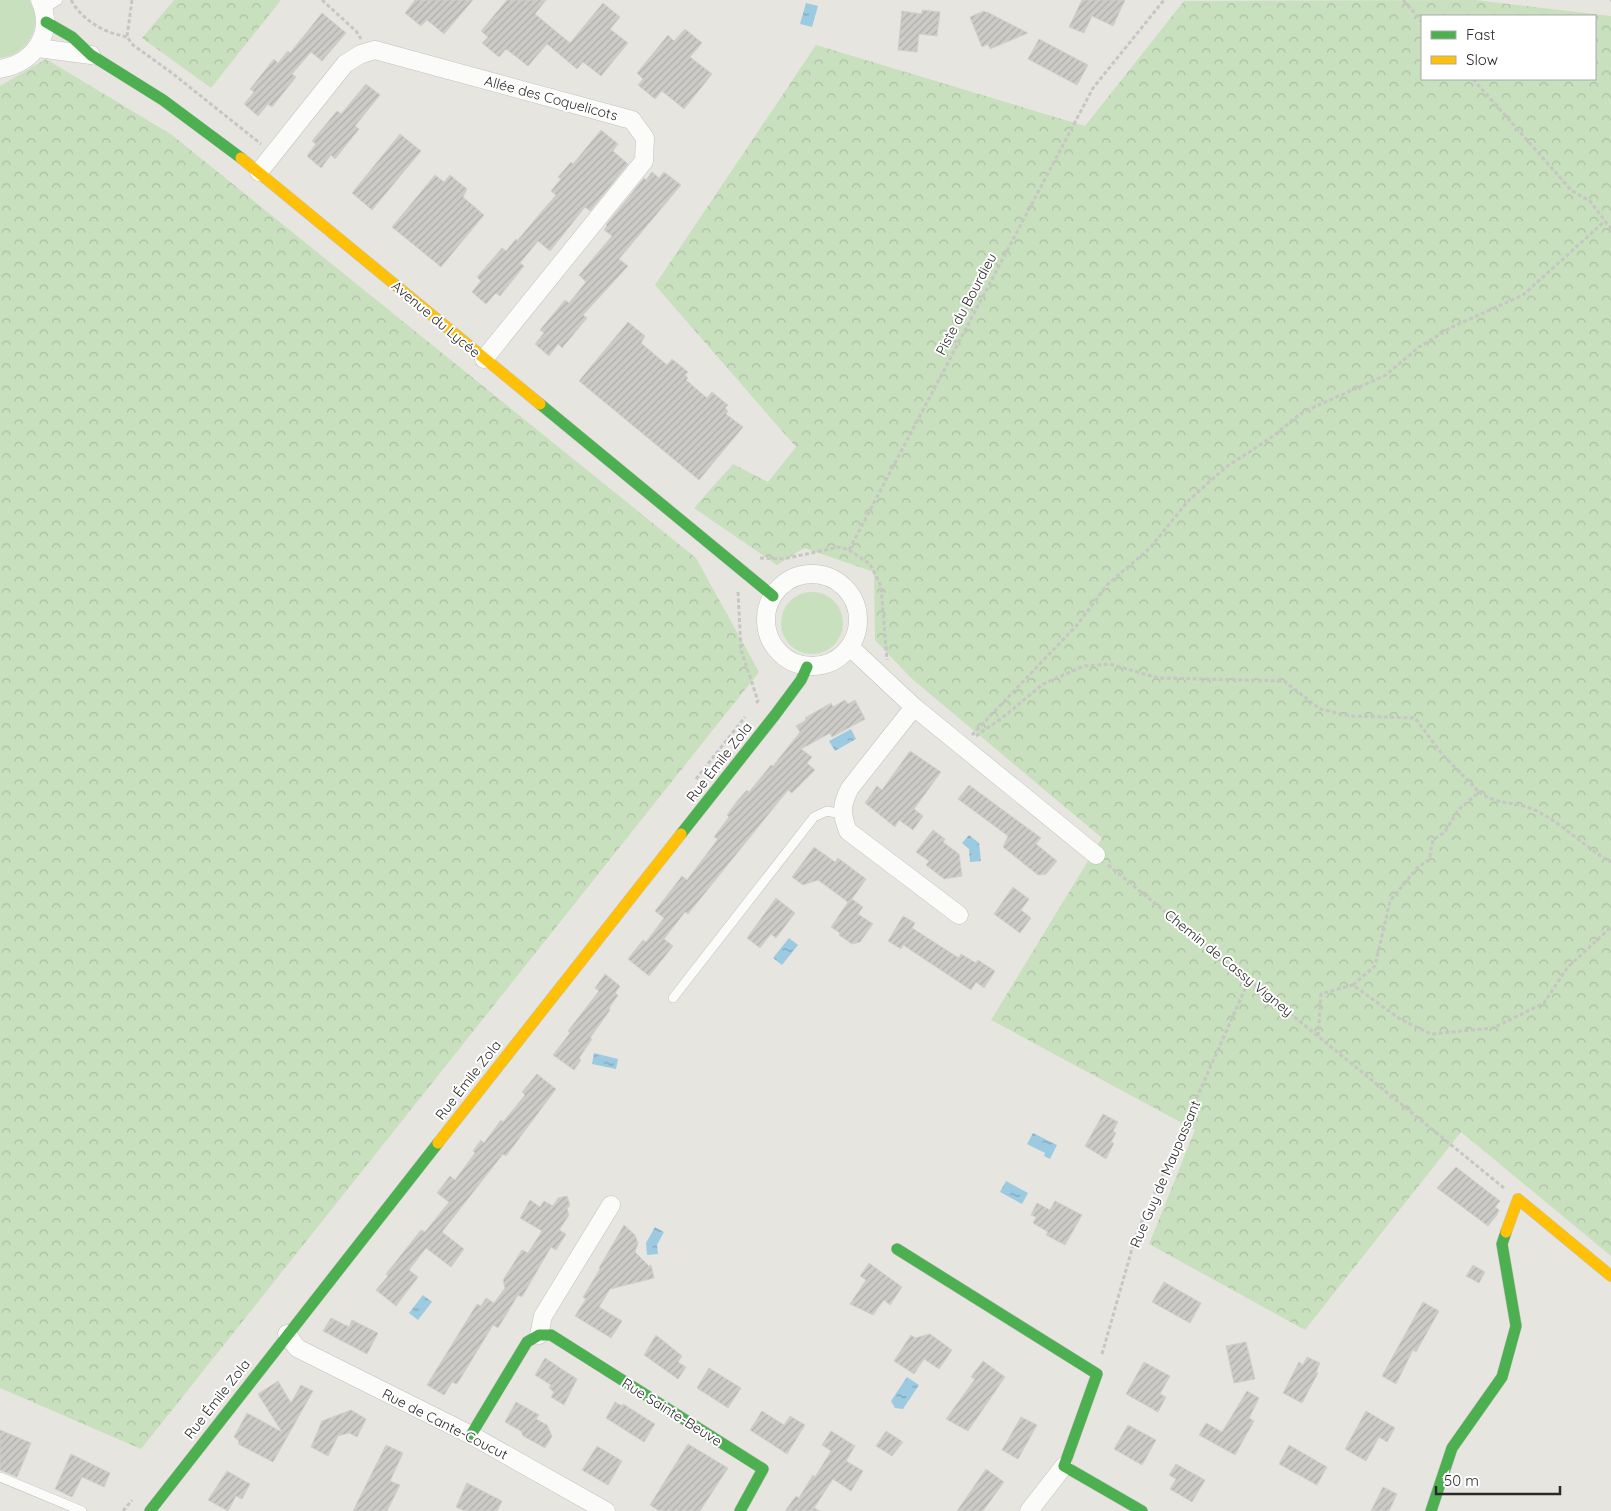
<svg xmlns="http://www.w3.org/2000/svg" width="1611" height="1511" viewBox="0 0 1611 1511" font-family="Quicksand,sans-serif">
<defs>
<pattern id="forest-crowns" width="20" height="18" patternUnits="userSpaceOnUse" patternTransform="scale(1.25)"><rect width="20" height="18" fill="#c8e0bd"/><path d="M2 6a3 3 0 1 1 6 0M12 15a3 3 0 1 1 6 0" fill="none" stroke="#acc0a3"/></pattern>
<pattern id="water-ripples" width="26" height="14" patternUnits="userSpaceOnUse" patternTransform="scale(1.25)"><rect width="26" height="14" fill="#9ccae1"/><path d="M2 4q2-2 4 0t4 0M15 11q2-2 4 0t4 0" fill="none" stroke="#7fa4b7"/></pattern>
<pattern id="building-hatch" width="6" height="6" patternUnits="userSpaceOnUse" patternTransform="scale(1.25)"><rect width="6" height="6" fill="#cccbc7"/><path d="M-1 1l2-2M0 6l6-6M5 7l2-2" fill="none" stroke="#afaeab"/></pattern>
</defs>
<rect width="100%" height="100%" fill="#e7e5e0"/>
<g fill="#c8e0bd">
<path d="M0,0h29c16,25 -1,55 -29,58z"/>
<circle cx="812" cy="623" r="31"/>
</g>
<g fill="url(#forest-crowns)" fill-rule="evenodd">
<path d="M174,0h107l-70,88 -69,-50z"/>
<path d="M1474,0l137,16v1240l-150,-124 -156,198 -156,-86 46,-114 -204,-110 111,-182 -191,-160 -36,-38 -1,-68 -70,-24 -27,17 -83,-57 39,-44 35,18 28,-35 -141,-162 161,-240 269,81 99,-125zM1422,16h173v63h-173z"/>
<path d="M46,59l126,76 524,423 63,114 -618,777 -141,-61v-1302z"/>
</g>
<g fill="url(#water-ripples)">
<path d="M806,3l12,3 -6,21 -12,-3z"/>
<path d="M851,729l5,10 -21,12 -6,-10z"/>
<path d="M969,835l10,8 2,18 -11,1 -1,-13 -7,-6z"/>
<path d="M789,938l9,7 -16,20 -9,-7z"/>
<path d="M594,1053l24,6 -2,10 -24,-5z"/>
<path d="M1033,1133l24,12 -7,14 -6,-3 1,-3 -18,-9z"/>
<path d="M1006,1181l22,12 -6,11 -22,-12z"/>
<path d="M655,1227l9,5 -7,13 1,9 -11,1 -1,-12z"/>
<path d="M423,1295l9,7 -14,18 -9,-7z"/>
<path d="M907,1377l12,8 -16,24 -8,-1 -4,-7z"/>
</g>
<g fill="url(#building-hatch)" stroke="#d2d0cc">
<path d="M415,0h58l-29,34 -17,-14 -6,6 -16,-13z"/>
<path d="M507,0h39l-11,14 35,29 33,-40 17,14 -10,12 18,14 -27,33 -18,-14 -6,7 -30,-25 -19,22 -22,-17 -7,8 -17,-14 6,-6 -7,-6z"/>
<path d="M1082,0h43l-12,26 -21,-10 -8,17 -15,-6z"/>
<path d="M922,10l18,2 -3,24 -18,-2 -2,18 -19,-2 4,-39 20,3z"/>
<path d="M984,11l1,1h2l41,21 -38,16 -2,-5 -6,3 -12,-30z"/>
<path d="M322,13l24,20 -24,28 -11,-9 -19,22 4,3 -24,30 -4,-3 -10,12 -14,-12 10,-12 -4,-3 24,-30 4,4 10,-12 2,2z"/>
<path d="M685,29l17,14 -12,14 22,17 -28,35 -22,-18 -7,8 -17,-14 5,-6 -6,-6 31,-38 6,6z"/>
<path d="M1039,39l49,26 -11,20 -49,-26z"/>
<path d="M366,84l14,11 -25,31 4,3 -24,30 -4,-4 -10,13 -14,-12 9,-12 -4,-3 25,-30 4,3z"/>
<path d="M601,130l17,14 -5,7 15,13 -38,47 -5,-4 -35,44 -12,-10 -18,22 4,3 -24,30 -4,-3 -10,11 -14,-12 9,-11 -4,-4 25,-29 4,3 10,-12 1,2 26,-31 13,-15 -5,-4 10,-12 -3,-2 13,-15 2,2z"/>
<path d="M400,134l21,17 -49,59 -20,-17z"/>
<path d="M652,172l7,6 5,-6 17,13 -62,74 9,7 -45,49 4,3 -25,30 -4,-4 -9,12 -14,-12 9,-11 -4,-3 25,-30 4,3 17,-21 -7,-7 33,-39 -8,-6 3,-4 -1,-1 38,-47 2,2z"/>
<path d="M435,175l9,7 6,-7 17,14 -4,8 21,18 -43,52 -49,-40z"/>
<path d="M628,322l17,14 -4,7 26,22 5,-6 16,13 -3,3 3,3 -2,2 21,18 5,-6 16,13 -3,3 3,3 -2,3 17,13 -44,53 -120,-99z"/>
<path d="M845,700l3,4 7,-4 10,19 -33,18 -2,-4 -29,16 11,8 -5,6 8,7 -23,23 -4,-3 -100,124 -3,-2 -21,27 9,7 -24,30 -21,-17 15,-19 3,2 18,-24 -9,-7 27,-35 5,4 31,-41 -4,-2 15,-20 -2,-2 11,-15 9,-10 2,2 22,-27 2,1 27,-34 -4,-6 10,-6 -1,-2 26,-15 2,4z"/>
<path d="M910,751l31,21 -27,37 9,7 -10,14 -14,-10 -4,7 -30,-24 12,-17 5,4z"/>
<path d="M969,785l72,53 -5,6 21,17 -11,13 -8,1 -35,-28 5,-11 -50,-37z"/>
<path d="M933,830l12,9 -2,3 16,12 3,22 -18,3 -18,-14 3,-4 -13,-9z"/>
<path d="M814,847l21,15 3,-4 28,21 -14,20 11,8 -5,7 15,10 -13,18 -8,2 -13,-9 1,-2 -9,-6 17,-25 -30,-22 -15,5 -11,-8z"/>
<path d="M1013,887l16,12 -8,11 10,8 -11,15 -26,-19z"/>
<path d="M776,898l19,15 -19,25 -5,-4 -11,14 -13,-10z"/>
<path d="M903,916l12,7 -3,5 47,30 2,-4 15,9 2,-3 17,11 -11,17 -8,-6 -5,8 -68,-45 -2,4 -13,-8z"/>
<path d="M605,974l15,12 -5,7 3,2 -9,13 1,2 -20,28 2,1 -13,19 2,2 -7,10 -21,-15 17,-22 -2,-2 31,-40 -4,-3z"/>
<path d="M537,1074l19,15 -50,67 -3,-2 -61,78 22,17 -13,18 -25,-19 -17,22 9,7 -22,29 -20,-16 12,-14 -2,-2 35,-44 4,2 24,-30 -12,-9 13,-17 5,4 20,-27 -2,-2 8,-11 3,3 17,-23 2,2 22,-27 -3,-3z"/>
<path d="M1103,1114l15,8 -5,9 3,2 -5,9 3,1 -8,16 -21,-13z"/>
<path d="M1456,1167l44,34 -5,6 4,3 -2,5 -9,11 -51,-38z"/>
<path d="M567,1196l3,9 -3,4 2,6 -10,15 7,4 -10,16 -5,-3 -29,50 -4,-2 -20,33 -5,-3 -36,59 -5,-2 -8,13 -17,-10 50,-81 4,2 5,-8 8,5 11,-15 -2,-8 19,-30 6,3 14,-22 -22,-13 10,-18 10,7 4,-6 9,5 5,-8z"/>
<path d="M1055,1201l27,14 -17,30 -19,-10 2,-3 -15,-9 3,-6 -5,-2 6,-12 13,7z"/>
<path d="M624,1225l11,10 3,8 -3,9 14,14 2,-1 3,13 -44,11 -11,18 23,14 -11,17 -36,-22 11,-17 -3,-2 17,-28 -1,-1z"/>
<path d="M869,1263l33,24 -12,18 -6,-5 -11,15 -23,-11 16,-24 -6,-4z"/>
<path d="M1473,1265l12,7 -6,11 -13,-7z"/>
<path d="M1164,1282l37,21 -11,20 -38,-21z"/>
<path d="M1423,1302l16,9 -23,41 -3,-2 -17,34 -14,-8z"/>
<path d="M331,1318l18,9 3,-7 26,13 -11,21 -44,-23z"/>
<path d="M930,1334l22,16 -13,19 -15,-10 -10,15 -20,-13 17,-26 4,3z"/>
<path d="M656,1335l26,21 -4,6 8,5 -8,12 -34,-24z"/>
<path d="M1246,1342l9,37 -21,4 -8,-37z"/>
<path d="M1307,1357l13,6 -4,9 2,1 -16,30 -19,-10 16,-31 4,3z"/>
<path d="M545,1358l32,21 -13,26 -13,-8 3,-5 -5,-4 2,-3 -16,-10z"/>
<path d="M983,1361l22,16 -37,54 -22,-12 29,-40 -4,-2z"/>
<path d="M1144,1362l26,14 -10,18 6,3 -8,15 -32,-18z"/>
<path d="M709,1368l32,20 -13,20 -31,-20z"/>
<path d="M278,1381l13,22 10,-18 12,6 -40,71 -35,-18 1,-3 -5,-4 13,-24 35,19 -24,-38z"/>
<path d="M1247,1391l12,7 -10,20 5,3 -19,34 -36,-20 7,-12 16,9z"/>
<path d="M516,1402l23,13 -3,4 11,6 5,11 -7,12 -22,-12 -2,-5 -16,-9z"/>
<path d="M615,1402l7,4 1,-2 32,20 -11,18 -38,-24z"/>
<path d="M351,1410l15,9 -9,18 -8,-4 -11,3 -10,20 -17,-9 11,-26z"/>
<path d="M762,1411l22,14 6,-9 15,9 -18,29 -37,-24z"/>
<path d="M1366,1411l29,17 -8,14 -8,-5 -13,24 -21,-12z"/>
<path d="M1021,1417l16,8 -19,34 -16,-9z"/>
<path d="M1128,1425l28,15 -14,25 -28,-16z"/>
<path d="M0,1430l31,13 -14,34 -17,-7z"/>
<path d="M831,1431l24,15 -9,15 17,10 -12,20 -18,-12 -19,29 6,3h-35l11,-15 3,2 14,-23 2,2 16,-26 -9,-6z"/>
<path d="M886,1431l17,11 -11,14 -16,-10z"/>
<path d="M688,1444l40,24 -28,43h-41l-9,-6z"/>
<path d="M386,1445l17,8 -13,28 10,4 -13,26h-34z"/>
<path d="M1289,1445l38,22 -10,18 -38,-21z"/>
<path d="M597,1446l25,15 -14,24 -26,-15z"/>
<path d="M71,1454l39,19 -6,14 -22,-10 -10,20 -17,-8z"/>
<path d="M1176,1464l29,16 -13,22 -22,-13 6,-10 -7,-4z"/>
<path d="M986,1469l18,13 -21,29h-26z"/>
<path d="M227,1471l23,13 -8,15 -6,-3 -8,15 -20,-11z"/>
<path d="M467,1483l35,18 -5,10h-32l-9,-4z"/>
<path d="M1383,1487l14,7 -8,17h-18z"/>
</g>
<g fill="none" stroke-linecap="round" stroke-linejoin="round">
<defs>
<g id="lane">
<path d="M44,9l14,-9"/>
<path d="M673,998l141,-181 13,-6 14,3"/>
<path d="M0,1477l82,34"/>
</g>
<g id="street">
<path d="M38,48l53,7"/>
<path d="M0,69c34,-6 55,-35 40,-69"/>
<path d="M259,172l86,-108 16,-10 14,-4 257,70 13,18 -1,23 -160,198"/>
<circle cx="812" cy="620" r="46"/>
<path d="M850,647l64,60 182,148"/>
<path d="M914,707l-64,81c-9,17 -9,25 -2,43l111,84"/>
<path d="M287,1334l10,14 174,87 135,76"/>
<path d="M539,1335l4,-19 68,-111"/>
<path d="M1029,1511l35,-45"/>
</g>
<g id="fast">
<path d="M46,22l26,15 19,18 72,45 78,58"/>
<path d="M540,404l233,192"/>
<path d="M681,834l94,-119 26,-35 6,-13"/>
<path d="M897,1249l200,125 -33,92 78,45"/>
<path d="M471,1435l56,-93 12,-7h12l212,134 -23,42"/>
<path d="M150,1511l288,-368"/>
<path d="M1431,1511l21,-63 50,-71 14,-51 -14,-82 4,-12"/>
</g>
<g id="slow">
<path d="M241,158l299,246"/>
<path d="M438,1143l243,-309"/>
<path d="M1506,1232l12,-33 93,77"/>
</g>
</defs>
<use href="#lane" stroke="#c2c1c0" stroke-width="10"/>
<use href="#street" stroke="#c2c1c0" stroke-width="19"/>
<use href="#fast" stroke="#c2c1c0" stroke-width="12"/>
<use href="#slow" stroke="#c2c1c0" stroke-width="12"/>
<g stroke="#c6c6c5" stroke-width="3" stroke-dasharray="4 2.5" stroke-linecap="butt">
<path d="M71,0c12,21 32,32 56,37"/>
<path d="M132,0l-5,37 6,8 39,28 89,71"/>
<path d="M322,0l34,31 5,8"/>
<path d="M1403,0l19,22"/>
<path d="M1610,0h1"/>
<path d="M1473,79l99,112 18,10 21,28"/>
<path d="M849,550l21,14 11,22 6,74"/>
<path d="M760,558l23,1 56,-12 10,3 244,-462 71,-88"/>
<path d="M738,592l3,58 17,51 -3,3"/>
<path d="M972,735l105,-110 31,-41 42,-36 38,-47 38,-34 43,-28 34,-27 83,-37 33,-28 33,-20 71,-32 82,-74"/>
<path d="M976,736l26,-18 41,-34 41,-18 26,-2 48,14 126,3 36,28 30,7 65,2 27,36 37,38"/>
<path d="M696,779l49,-62"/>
<path d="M1108,865l396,323"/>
<path d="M1353,985l22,-19 15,-65 28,-34 11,-7 4,-20 12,-8 13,-22 21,-18c19,13 29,9 48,15 31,11 55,39 84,55"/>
<path d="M1318,1036l3,-42 32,-9 47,34 31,15 62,-6 51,-25 23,-35 44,-41"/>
<path d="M1102,1354l34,-119 113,-255"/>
<path d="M123,1511l9,-11"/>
</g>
<use href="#lane" stroke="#fbfbfa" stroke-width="9"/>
<use href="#street" stroke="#fbfbfa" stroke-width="18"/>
<use href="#fast" stroke="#4caf50" stroke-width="11"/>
<use href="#slow" stroke="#ffc107" stroke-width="11"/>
</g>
<g text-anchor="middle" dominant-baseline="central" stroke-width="4" stroke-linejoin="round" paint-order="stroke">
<g font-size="14" fill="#2a2a2a" stroke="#fff">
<text transform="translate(551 98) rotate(15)">Allée des Coquelicots</text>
<text transform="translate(966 304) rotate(-62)">Piste du Bourdieu</text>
<text transform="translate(436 319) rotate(40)">Avenue du Lycée</text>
<text transform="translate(719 762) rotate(-52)">Rue Émile Zola</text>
<text transform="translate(1229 963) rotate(39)">Chemin de Cassy Vigney</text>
<text transform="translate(468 1080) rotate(-52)">Rue Émile Zola</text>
<text transform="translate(1165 1174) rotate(-67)">Rue Guy de Maupassant</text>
<text transform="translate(217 1399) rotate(-52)">Rue Émile Zola</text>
<text transform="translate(672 1412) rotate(32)">Rue Sainte-Beuve</text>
<text transform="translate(445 1424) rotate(27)">Rue de Cante-Coucut</text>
</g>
</g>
<rect x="1421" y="15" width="175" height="65" fill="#ffffff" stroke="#aaaaaa"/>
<rect x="1431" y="31" width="25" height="8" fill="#4caf50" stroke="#aaaaaa"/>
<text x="1466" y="40" font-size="15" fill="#2a2a2a">Fast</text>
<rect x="1431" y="56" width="25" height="8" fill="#ffc107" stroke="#aaaaaa"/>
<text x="1466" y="65" font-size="15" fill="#2a2a2a">Slow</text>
<path d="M1436 1486v8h124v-8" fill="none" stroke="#2a2a2a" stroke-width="2.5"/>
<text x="1444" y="1486" font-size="15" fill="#2a2a2a" stroke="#ffffff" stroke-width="4" paint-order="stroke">50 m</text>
</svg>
